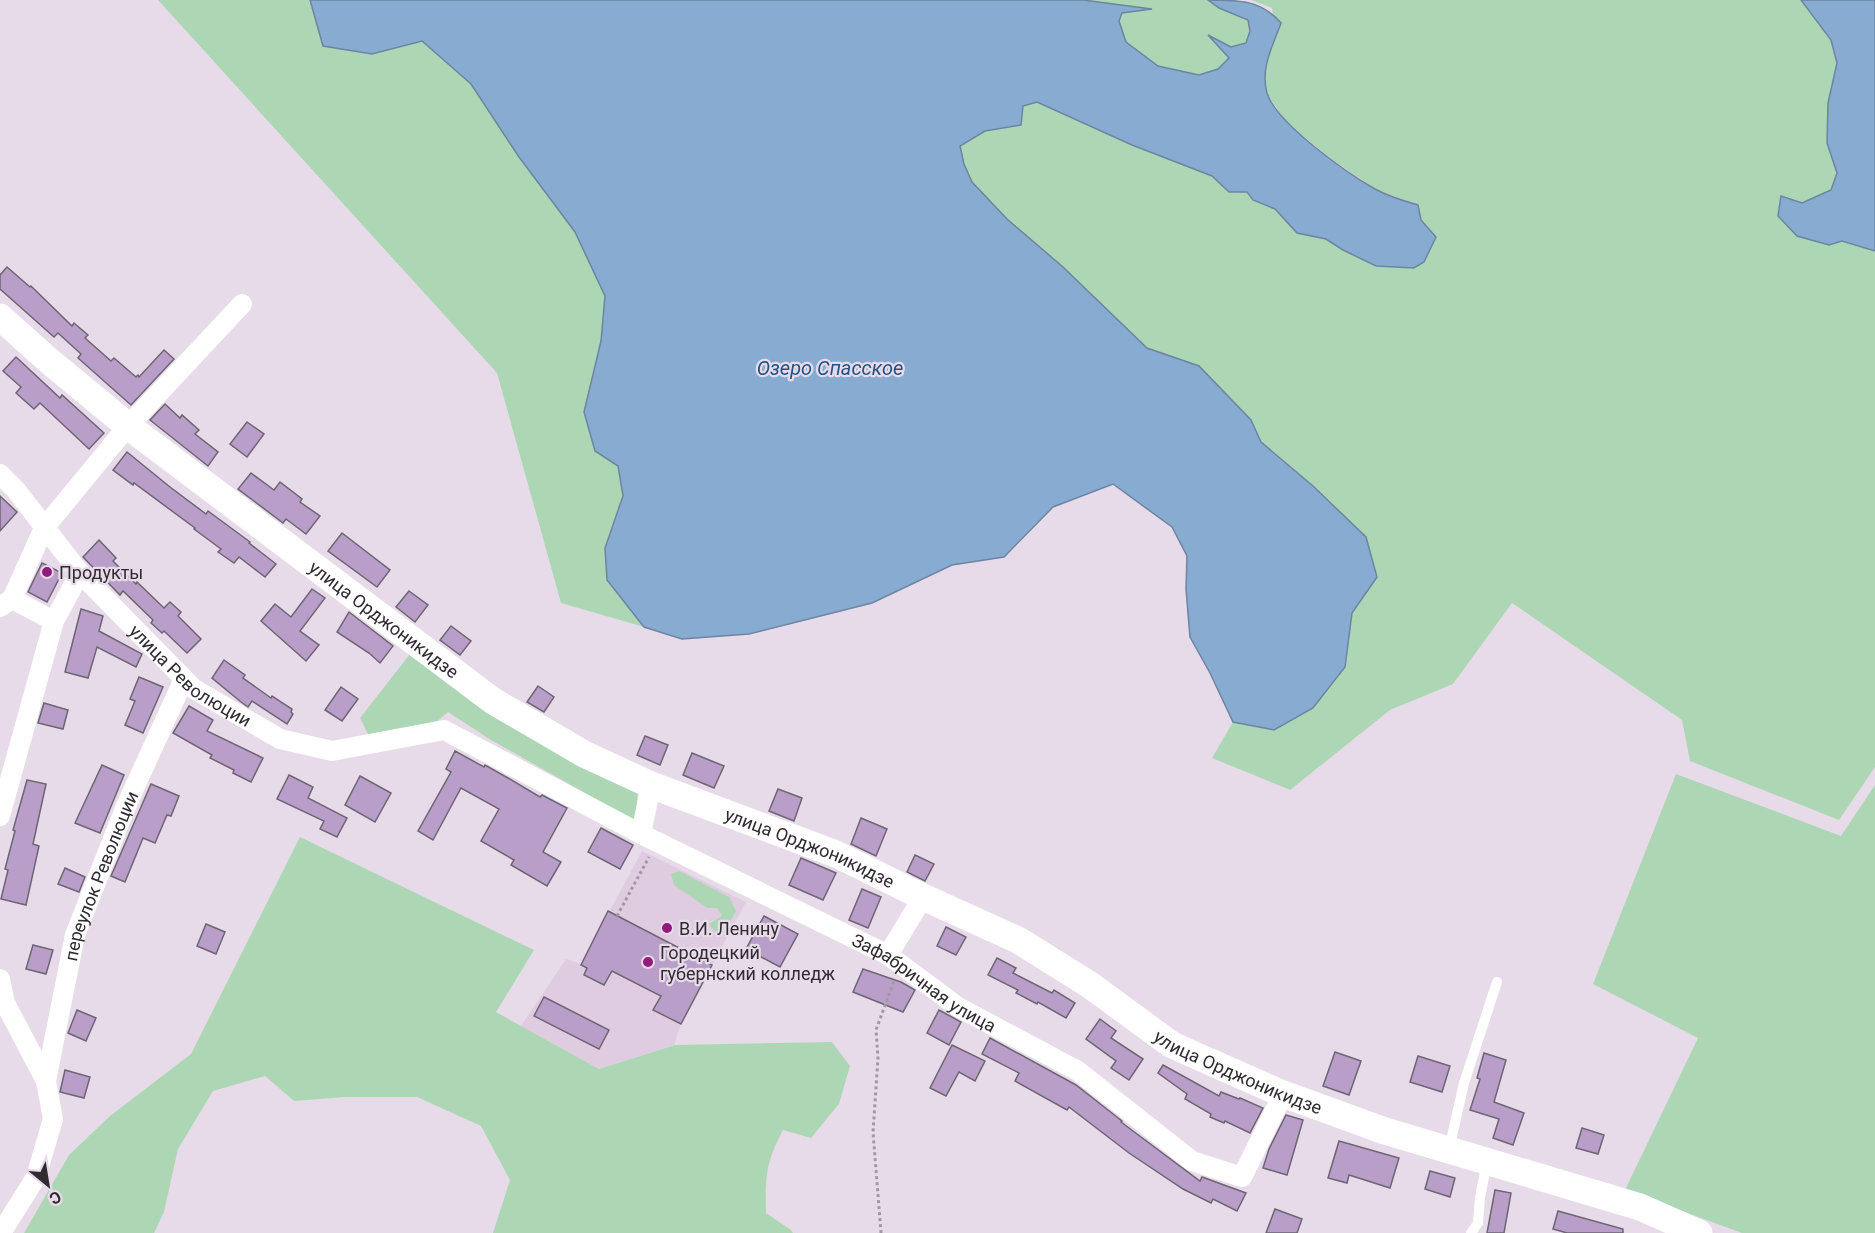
<svg xmlns="http://www.w3.org/2000/svg" width="1875" height="1233" viewBox="0 0 1875 1233" font-family="Roboto,sans-serif">
<rect width="100%" height="100%" fill="#e8dbe9"/>
<path fill="#dfcce1" d="M642,851l104,51 -65,122 -7,21 -75,24 -78,-43 45,-67 15,5z"/>
<g fill="#add7b4">
<path d="M158,0h152l13,46 49,8 50,-13 49,43 48,73 56,75 31,64 -11,155 23,15 5,29 -18,53 2,32 37,47 -83,-24 -64,-230z"/>
<path d="M1083,0h125l11,8 29,12 2,11 -4,12 -15,4 -21,-10 19,21 -11,11 -19,6 -41,-9 -32,-24 -7,-21 3,-8 26,-5z"/>
<path d="M1251,0h550l30,41 6,22 -9,40 -1,40 10,30 -6,17 -29,13 -21,-7 48,49 13,-4 33,10v516l-36,53 -149,-59 -8,-41 -170,-117 -59,81 -63,26 -100,80 -78,-32 21,-36 41,8 71,-63 7,-54 25,-37 -11,-39 -53,-51 -52,-44 -10,-22 -52,-54 -52,-18 -84,-81 -56,-48 -35,-37 -8,-18 -4,-18 25,-15 36,-6 2,-19 14,-4 95,43 80,31 17,16h18l6,8 22,9 22,24 29,6 17,11 78,-30 -3,-15 -43,-16 -45,-31 -44,-36 -19,-28 -3,-26 12,-30 -4,-30z"/>
<path d="M410,654l228,137 -3,30 -144,-81 -43,-28 -15,13 -63,13 -10,-20z"/>
<path d="M1676,774l165,62 34,-51v448h-133l-117,-43 73,-152 -105,-54z"/>
<path d="M300,837l234,113 -38,62 103,57 76,-24 157,-3 18,24 -11,38 -28,34 -28,-8c-17,32 -18,47 -17,83l25,17 2,3h-300l17,-53 -29,-54 -64,-29h-71l-52,4 -29,-25 -52,15 -35,58 -14,63 -10,21h-130l45,-78 41,-39 81,-62z"/>
<path d="M679,871l50,26 7,14 -12,22h-8l-7,-9 13,-8 -5,-8h-10l-33,-23 -3,-11z"/>
</g>
<g fill="#87abd1" stroke="#6d85a1" stroke-width="1.5">
<path d="M310,0h773l69,9 -30,4 -3,8 7,21 32,24 41,9 19,-6 11,-11 -21,-23 23,12 15,-4 4,-12 -2,-11 -29,-12 -11,-8c32,0 53,0 73,23 -8,23 -21,44 -14,70 9,30 80,80 108,96 13,7 29,12 43,16l3,15 15,17 -12,25 -10,6 -38,-2 -33,-16 -17,-11 -29,-6 -22,-24 -22,-9 -6,-8h-18l-17,-16 -80,-31 -95,-43 -14,4 -2,19 -36,6 -25,15 4,18 8,18 35,37 56,48 84,81 52,18 52,54 10,22 52,44 53,51 11,40 -25,36 -7,54 -32,41 -39,22 -41,-8 -23,-49 -20,-36 -4,-48 1,-33 -15,-29 -59,-43 -60,23 -49,50 -52,8 -80,38 -123,31 -67,5 -38,-12 -37,-47 -2,-32 18,-52 -5,-30 -23,-15 -11,-39 17,-71 4,-45 -30,-64 -56,-75 -48,-73 -49,-43 -50,13 -49,-8z"/>
<path d="M1801,0h74v251l-33,-10 -13,4 -32,-9 -19,-20 3,-20 21,7 29,-13 6,-17 -10,-30 1,-40 9,-40 -6,-23z"/>
</g>
<g fill="#b89ec9" stroke="#6e6573" stroke-width="1.5">
<path d="M7,267l23,20 1,-1 41,40 2,-3 14,12 -3,3 26,23 3,-3 22,19 2,-2 1,2 25,-27 10,9 -43,46 -53,-47 3,-4 -23,-21 -4,4 -54,-48v-14z"/>
<path d="M16,357l44,41 2,-3 42,38 -15,16 -49,-46 -6,6 -18,-16 5,-6 -18,-16z"/>
<path d="M165,404l15,14 2,-3 17,15 -4,4 23,18 -10,14 -58,-46z"/>
<path d="M247,422l17,12 -17,23 -17,-13z"/>
<path d="M127,452l43,35 36,27 2,-3 42,31 -1,1 27,21 -11,13 -26,-20 -5,6 -16,-11 3,-3 -27,-20 1,-1 -61,-45 -1,2 -20,-15z"/>
<path d="M251,473l23,17 6,-8 22,17 -2,3 20,14 -14,18 -20,-15 -3,4 -45,-34z"/>
<path d="M0,496l17,16 -17,19z"/>
<path d="M342,533l48,37 -13,17 -49,-36z"/>
<path d="M99,540l17,18 -3,3 23,23 1,-2 27,26 6,-6 11,10 -3,4 23,23 -14,14 -23,-22 -2,2 -11,-10 2,-3 -30,-29 -3,4 -37,-38z"/>
<path d="M42,563l20,10 -15,29 -19,-10z"/>
<path d="M312,589l13,9 -25,33 19,14 -13,16 -45,-40 14,-17 16,13z"/>
<path d="M409,591l19,14 -13,17 -19,-15z"/>
<path d="M81,609l22,7 -4,15 43,23 -6,13 -39,-20 -9,31 -23,-6z"/>
<path d="M349,612l44,34 -13,17 -11,-10 -32,-21z"/>
<path d="M451,626l20,15 -11,14 -20,-15z"/>
<path d="M224,660l21,15 -2,3 28,20 1,-2 20,13 -1,3 2,2 -6,10 -35,-23 -4,6 -7,-5 -29,-24z"/>
<path d="M139,677l24,10 -20,46 -18,-8 10,-24 -5,-2z"/>
<path d="M538,686l16,11 -10,15 -17,-10z"/>
<path d="M341,687l17,12 -16,22 -17,-11z"/>
<path d="M44,703l24,7 -5,19 -25,-6z"/>
<path d="M189,706l24,14 -6,11 56,27 -12,24 -18,-9 1,-3 -24,-12 2,-3 -39,-22z"/>
<path d="M645,736l23,9 -8,20 -23,-10z"/>
<path d="M455,751l29,16 1,-2 23,13 32,19 2,-2 25,13 -24,44 18,10 -14,24 -36,-21 3,-5 -33,-19 18,-32 -38,-21 -28,52 -15,-9 33,-59 -5,-3z"/>
<path d="M692,753l32,13 -10,22 -31,-13z"/>
<path d="M102,765l22,10 -24,58 -25,-10z"/>
<path d="M289,775l24,12 -5,11 39,20 -10,19 -17,-8 4,-8 -47,-22z"/>
<path d="M360,776l31,17 -16,29 -30,-17z"/>
<path d="M27,780l19,4 -13,60 6,2 -13,59 -25,-6 7,-29 -3,-1 10,-38 -2,-1z"/>
<path d="M151,784l28,12 -8,20 -4,-1 -12,28 -12,-5 -18,44 -14,-6z"/>
<path d="M778,789l24,9 -8,23 -25,-10z"/>
<path d="M861,818l26,11 -11,27 -25,-12z"/>
<path d="M601,828l32,17 -13,24 -32,-17z"/>
<path d="M915,855l19,9 -9,17 -18,-9z"/>
<path d="M801,858l35,15 -13,27 -34,-15z"/>
<path d="M65,868l20,9 -6,15 -21,-8z"/>
<path d="M862,889l19,8 -13,31 -19,-8z"/>
<path d="M608,911l104,54 -31,59 -28,-14 8,-14 -49,-25 -8,14 -20,-10 3,-7 -6,-3z"/>
<path d="M764,916l34,18 -18,33 -34,-18z"/>
<path d="M206,924l19,8 -9,22 -19,-8z"/>
<path d="M946,927l20,10 -10,18 -19,-9z"/>
<path d="M33,945l20,5 -7,24 -20,-5z"/>
<path d="M997,958l19,10 -3,5 39,20 2,-3 21,13 -9,15 -28,-16 -1,2 -21,-11 2,-3 -30,-15z"/>
<path d="M863,969l38,13 14,8 -12,22 -50,-20z"/>
<path d="M544,997l65,33 -10,19 -65,-33z"/>
<path d="M77,1010l19,8 -10,23 -18,-8z"/>
<path d="M939,1010l22,12 -12,23 -22,-12z"/>
<path d="M1100,1019l16,12 -5,7 32,21 -14,21 -18,-12 5,-7 -30,-22z"/>
<path d="M990,1038l86,47 46,36 -1,1 79,59 2,-4 44,16 -9,18 -24,-12 -2,4 -28,-14 -54,-36 -60,-46 -2,3 -52,-29 4,-8 -37,-19z"/>
<path d="M952,1045l33,16 -10,20 -16,-9 -13,24 -16,-8z"/>
<path d="M1335,1052l26,9 -12,34 -26,-9z"/>
<path d="M1484,1053l22,7 -12,42 30,11 -11,32 -20,-7 6,-19 -29,-9 10,-31 -3,-1z"/>
<path d="M1418,1056l32,10 -8,26 -32,-10z"/>
<path d="M1163,1065l56,31 2,-4 18,7 1,-1 23,10 -13,25 -25,-12 -1,2 -14,-6 1,-3 -26,-15 2,-5 -29,-21z"/>
<path d="M65,1070l25,7 -6,21 -24,-6z"/>
<path d="M1286,1115l17,5 -16,55 -24,-7 6,-19z"/>
<path d="M1582,1128l22,7 -6,19 -22,-6z"/>
<path d="M1339,1141l60,17 -9,30 -41,-13 -2,8 -19,-5z"/>
<path d="M1430,1171l25,7 -5,19 -25,-8z"/>
<path d="M1495,1190l16,3 -7,40h-17z"/>
<path d="M1275,1209l27,10 -5,14h-31z"/>
<path d="M1558,1211l65,18v4h-56l-14,-4z"/>
</g>
<g fill="none" stroke-linecap="round" stroke-linejoin="round">
<g stroke="#a298a3" stroke-width="3" stroke-dasharray="3 3" stroke-linecap="butt">
<path d="M617,916l32,-59"/>
<path d="M881,1233l-8,-101 5,-74 -2,-28 18,-49"/>
</g>
<g stroke="#fff" stroke-width="10">
<path d="M1449,1149l15,-66 33,-101"/>
<path d="M1471,1233l7,-10 2,-26 7,-35"/>
</g>
<g stroke="#fff" stroke-width="20">
<path id="s1" d="M0,474l16,16 64,83 114,116 86,50 52,12 112,-21 197,104 247,121 70,52 120,64 114,90 50,16 41,-83"/>
<path d="M12,599l32,-71 84,-102 114,-122"/>
<path d="M0,607l12,-8 42,22"/>
<path d="M0,816l54,-195 26,-48"/>
<path d="M641,834l10,-49"/>
<path d="M888,955l35,-58"/>
<path d="M0,979l5,24 41,78 7,38 -17,58 -35,56"/>
<path id="s2" d="M46,1081l29,-146 51,-129 58,-127"/>
</g>
<path stroke="#fff" stroke-width="27" id="s3" d="M0,317l48,43 80,66 365,275 91,53 67,31 185,69 87,43 95,43 72,45 82,60 111,49 102,37 255,76 59,26"/>
</g>
<g fill="#911c7b" stroke="#e8dbe9" stroke-width="2">
<circle cx="47" cy="572" r="6"/>
<circle cx="667" cy="928" r="6"/>
<circle cx="648" cy="962" r="6"/>
</g>
<g text-anchor="middle" dominant-baseline="central" stroke-width="4.5" stroke-linejoin="round" paint-order="stroke">
<g font-size="18" fill="#302b30" stroke="#e8dbe9" text-anchor="start">
<text x="59" y="572">Продукты</text>
<text x="679" y="928">В.И. Ленину</text>
<text x="660" y="952">Городецкий<tspan x="660" dy="21">губернский колледж</tspan></text>
</g>
<g font-size="18" fill="#302b30" stroke="#e8dbe9">
<text stroke="none"><textPath href="#s3" startOffset="489">улица Орджоникидзе</textPath></text>
<text stroke="none"><textPath href="#s1" startOffset="279">улица Революции</textPath></text>
<text stroke="none"><textPath href="#s3" startOffset="975">улица Орджоникидзе</textPath></text>
<text stroke="none"><textPath href="#s2" startOffset="213">переулок Революции</textPath></text>
<text stroke="none"><textPath href="#s1" startOffset="1100">Зафабричная улица</textPath></text>
<text stroke="none"><textPath href="#s3" startOffset="1461">улица Орджоникидзе</textPath></text>
</g>
<g font-size="20" font-style="italic" fill="#205484" stroke="#e8dbe9">
<text x="830" y="368">Озеро Спасское</text>
</g>
</g>
<g transform="translate(48 1185) rotate(150)" stroke="#e8dbe9" stroke-width="4.5" paint-order="stroke">
<path d="M0-4.5L10 22L0 15L-10 22Z" fill="#302b30"/>
<text y="-9" font-size="16" font-weight="bold" text-anchor="middle" fill="#302b30">С</text>
</g>
</svg>
